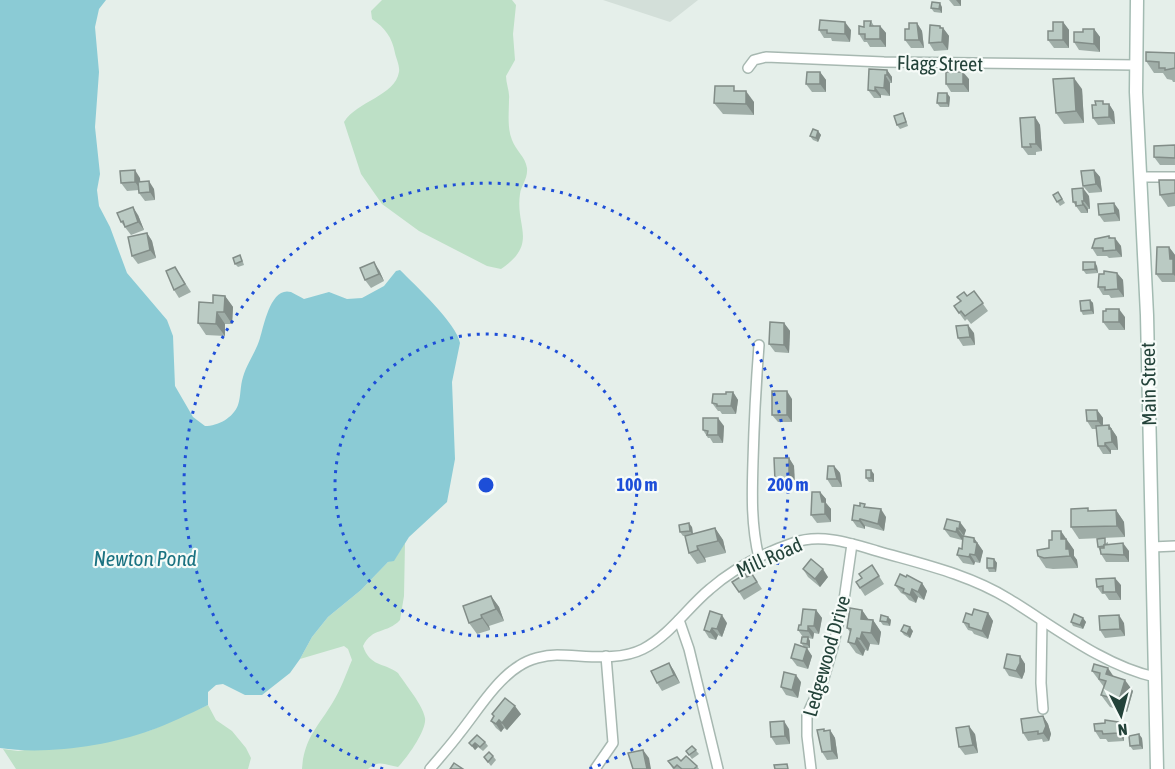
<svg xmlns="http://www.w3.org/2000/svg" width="1175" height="769" viewBox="0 0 1175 769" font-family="'Asap Condensed',sans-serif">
<rect width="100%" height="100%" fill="#e5efea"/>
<path fill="#d3dfd9" d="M603,0h95l-28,22z"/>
<g fill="#bde0c6">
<path d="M382,0h130l4,5 -3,29 2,26 -9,16c0,8 4,16 3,23 0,13 -2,29 3,41 4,11 13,16 15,28 1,11 -6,17 -7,26 -5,33 19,49 -19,75l-14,-3 -68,-35 -37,-27 -21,-30 -17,-52c13,-21 51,-26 55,-50 1,-6 -3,-14 -4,-19 -3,-16 -10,-25 -23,-34l-1,-8z"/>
<path d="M405,543l-1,53 -4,24c-13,14 -28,7 -37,26 7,21 20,16 35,27 7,11 25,32 27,45 2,12 -18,40 -27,49 -11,-2 -20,-8 -30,2h-66c2,-31 16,-42 31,-67 8,-13 13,-28 19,-42l-4,-11 -4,-3 -44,13 12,-22 16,-20 33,-27 27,-28 6,-2z"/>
<path d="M208,705l8,15 16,11 14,17 5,10 -3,11h-232l-13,-20 15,2 131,-20z"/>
</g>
<path fill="#8bcbd5" d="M0,0h106l-7,9 -4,18 4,45 -4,55 5,47 -3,16 2,16 11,21 17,46 40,47 6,16 2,50 18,31 12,9c13,0 28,-8 33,-21 3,-9 2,-19 5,-28 4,-14 13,-25 17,-39 4,-13 11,-52 31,-46 4,2 9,5 13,7l25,-7 18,7 15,-1 22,-12 12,-15 4,-1c15,15 57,54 60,73l-8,39 3,77 -8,43 -38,35 -15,24 -6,1 -27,28 -33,27 -16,20 -12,22 -10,14 -28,22h-17l-22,-11 -7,1 -8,7v13c-19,9 -39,19 -59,26 -42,15 -104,24 -149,17z"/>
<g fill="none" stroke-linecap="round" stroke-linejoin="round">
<defs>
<g id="minor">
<path d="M748,68l6,-8 12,-3 118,5 252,3"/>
<path d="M1140,177h35"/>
<path d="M759,345c-3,39 -5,77 -6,116 -1,33 -2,64 6,97"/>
<path d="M1152,547l23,-1"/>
<path d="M679,620l10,29 29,120"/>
<path d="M1042,621l-1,62 2,26"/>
<path d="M430,769c10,-12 20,-23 29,-35 17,-21 37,-54 60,-68 10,-7 26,-11 38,-11 27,0 60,7 86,-6 27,-14 44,-41 67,-60 23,-20 54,-36 83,-46 27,-10 57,0 84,8 45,13 91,23 132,48 44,27 95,67 146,78"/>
<path d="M595,769l18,-26 -7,-87"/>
<path d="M811,769l-4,-33v-21l17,-37 9,-31 11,-47 8,-56"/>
</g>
<path id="secondary" d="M1137,0l-1,92 11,223 10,454"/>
</defs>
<use href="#minor" stroke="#a7b8b1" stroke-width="12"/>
<use href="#secondary" stroke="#a3bbb2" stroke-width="15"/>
<use href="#minor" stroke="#fff" stroke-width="9"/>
<use href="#secondary" stroke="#fff" stroke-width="12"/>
</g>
<g fill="#a0aea8">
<path d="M949,0h12v6h-7z"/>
<path d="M942,7v6l-8,-1 -3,-4z"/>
<path d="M871,21l3,5h6l6,7v14h-16l-3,-5h-3l-5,-8 5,-7z"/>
<path d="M1063,22l6,8v18h-15l-6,-8 5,-9z"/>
<path d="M917,23l5,8 2,17h-13l-6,-8 4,-11z"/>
<path d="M940,26l2,2h1l6,8 -1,14 -14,1 -5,-8z"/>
<path d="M1094,29l6,8v15l-21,-2 -5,-8 9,-10z"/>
<path d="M819,30h32l-1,12 -18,-1 -1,-3h-7z"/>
<path d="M1175,53v29h-2l-1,-2 -5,-1 -4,-6h-9l-8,-12z"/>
<path d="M887,70l5,7v6h-2v13l-9,-1v3h-7l-6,-8z"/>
<path d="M820,72l6,8v12h-14l-6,-8z"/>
<path d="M969,79v13h-18l-5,-8z"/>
<path d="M1082,89l2,34 -20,1 -8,-11z"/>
<path d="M737,91l17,11v13l-31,-1 -9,-11z"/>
<path d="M950,97l-1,10h-9l-3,-4z"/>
<path d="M1109,104l5,8 1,12 -17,1 -5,-7z"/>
<path d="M903,113l2,4 3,9 -8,3 -3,-4z"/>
<path d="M1035,117l5,8 2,26 -6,1v3h-8l-6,-8z"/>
<path d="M818,131l3,4 -3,7 -5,-2 -3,-4z"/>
<path d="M1175,146v19h-15l-6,-8z"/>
<path d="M1094,170l6,7 2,15 -13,1 -6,-7z"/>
<path d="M140,178v4l14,7 1,11 -10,1 -6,-8v-3l-12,1 -6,-8z"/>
<path d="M1175,180v26l-7,1 -8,-12z"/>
<path d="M1058,192l7,11 -5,3 -7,-11z"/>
<path d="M1089,196l1,13h-2v4h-7l-8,-11z"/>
<path d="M1119,210l1,11 -16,1 -5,-7z"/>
<path d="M138,215l6,15 -13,5 -10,-13z"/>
<path d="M147,233l5,8 4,17 -18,6 -6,-8z"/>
<path d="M1109,236l12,10 1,11 -13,1 -2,-2h-10l-5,-8z"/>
<path d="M1169,247l6,8v27h-13l-6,-8z"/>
<path d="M242,259l2,6 -6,2 -3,-3z"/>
<path d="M1097,266l1,7 -12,1 -3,-4z"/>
<path d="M175,267l16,25 -12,6 -5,-8z"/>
<path d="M379,270l5,11 -13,7 -6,-8z"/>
<path d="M1117,273l6,7 1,17 -13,1 -2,-3h-6l-5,-8z"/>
<path d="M974,291l14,20 -17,13 -4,-5 -2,2 -11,-15z"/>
<path d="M225,296l8,11 -1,17h-7v12l-19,-1 -8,-12 15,-20z"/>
<path d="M1090,300l3,3 1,11 -11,1 -2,-4z"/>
<path d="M1125,317v13h-16l-6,-8z"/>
<path d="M784,323l6,8 -1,22 -14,-1 -6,-8z"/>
<path d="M974,333l1,12 -12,1 -5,-8z"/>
<path d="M733,392l5,8 -2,14h-14l-2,-3h-2l-6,-8z"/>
<path d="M792,399v23h-14l-6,-7z"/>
<path d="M1097,410l6,8v7h6l8,12 1,13h-7v4h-8l-5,-8 -2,-17h-4l-5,-8z"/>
<path d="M724,426l-1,17h-10l-3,-5h-2l-5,-8z"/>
<path d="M789,458l5,8 1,22h-15l-5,-7z"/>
<path d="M834,466l6,7 2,14h-10l-5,-8z"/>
<path d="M874,474v8h-5l-3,-4z"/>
<path d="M820,492l6,7v4l5,6v13l-14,1 -6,-8z"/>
<path d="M867,507l19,10 -2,14 -19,-5v3l-8,-2 -5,-7z"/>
<path d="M1116,510l8,12 1,15 -46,2 -8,-12z"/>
<path d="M947,519l19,11 -2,6 10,2 9,13 -3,12 -5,-1 -1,3 -11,-2 -6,-8 5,-6 1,-13 -1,4 -12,-3 -6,-8z"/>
<path d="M692,527l1,7 22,-6 8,12 3,13 -21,5 1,4 -9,2 -8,-11 -4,-17h-2l-3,-4z"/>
<path d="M1108,542v2l21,7v11h-23l-5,-8 -1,-3 -2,-4z"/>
<path d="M1069,543l5,7v6l3,4 1,8 -25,1 -7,-1 -8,-12z"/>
<path d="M994,559l3,4 -1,9h-7l-2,-4z"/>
<path d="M872,565l12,19 -19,12 -9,-14 6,-4z"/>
<path d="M803,569l25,8 -8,10 -12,-10z"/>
<path d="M752,574l10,15 -18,11 -5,-8 8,-15z"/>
<path d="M922,583l5,8 -3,9 -6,-3 -2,6 -7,-3 -4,-5 -4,-2 -6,-8z"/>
<path d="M1121,585v15h-12l-4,-6h-3l-5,-7z"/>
<path d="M491,596l8,11 5,14 -15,5 1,4 -13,4 -8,-11z"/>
<path d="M816,610l6,8 -3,16 -5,-1 -1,6 -5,-1 2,3v7h-4l6,8 -4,13 -11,-3 -6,-8 13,-11 -3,-4 2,-6 -5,-7 3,-5z"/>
<path d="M862,610l7,10h4l8,12 -2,13 -9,-1 -2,7 -3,-1 -2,6 -7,-3 -8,-11 2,-10 -3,-4z"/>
<path d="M988,613l5,8 -5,18 -14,-5 -2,-3 -4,-1 -5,-8 9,-7z"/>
<path d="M888,617l3,3 -1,6 -7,-1 -3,-4z"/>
<path d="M1083,618l3,4 -3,7 -10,-3 -2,-4z"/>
<path d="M727,623l-5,14 -4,-2 -2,5 -7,-2 -5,-8z"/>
<path d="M1124,623l1,13 -20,2 -5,-8z"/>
<path d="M901,631h12l-3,7 -6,-3z"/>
<path d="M1020,656l5,8v7l-3,8 -13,-3 -5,-8z"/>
<path d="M669,663l5,8 6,12 -18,8 -5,-8z"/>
<path d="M1092,671l21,5 20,15 -6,21 -17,-5 -9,-12 3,-8z"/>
<path d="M801,682l-3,16 -12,-3 -5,-8z"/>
<path d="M492,714h29l-14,16 -3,-2 -3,4 -5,-4 -5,-7 3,-4z"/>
<path d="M1043,716l5,8 3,10 -2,7 -6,1 -1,-3 -14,2 -5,-8z"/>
<path d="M1118,722l5,7 1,12 -16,1 -2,-3h-6l-5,-8 10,-8z"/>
<path d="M789,729l1,15 -14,1 -5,-8z"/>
<path d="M830,730l5,8 3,21 -11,1 -5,-8 3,-21z"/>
<path d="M975,734l3,19 -13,2 -6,-8z"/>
<path d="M1142,738l1,11 -10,1 -3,-4z"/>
<path d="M485,742l3,4 -5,5 -5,-4 -3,3 -6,-7z"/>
<path d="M692,746l7,8 -7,5 -6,-8z"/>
<path d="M493,756l3,4 -5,6 -7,-9z"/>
<path d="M668,761h13l16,5 2,3h-26z"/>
</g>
<g fill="#828d88">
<path d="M956,0h5v6z"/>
<path d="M940,3l2,4v6l-3,-4z"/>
<path d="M845,22l6,8 -1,12 -5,-8z"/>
<path d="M1063,22l6,8v18l-6,-8z"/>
<path d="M917,23l5,8 2,17 -5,-8z"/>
<path d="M880,26l6,7v14l-6,-8z"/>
<path d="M940,26l3,4v-2l6,8 -1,14 -6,-8z"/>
<path d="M1094,29l6,8v15l-6,-8z"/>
<path d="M887,70l5,7v6l-5,-8z"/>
<path d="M820,72l6,8v12l-6,-8z"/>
<path d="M963,72l6,7v13l-6,-8z"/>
<path d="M885,75l5,8v13l-6,-8z"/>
<path d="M1074,78l8,11 2,34 -8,-12z"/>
<path d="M875,87l6,8v3l-6,-7z"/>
<path d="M746,91l8,11v13l-8,-11z"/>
<path d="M947,93l3,4 -1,10 -2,-4z"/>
<path d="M1109,104l5,8 1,12 -6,-7z"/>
<path d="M1035,117l5,8 2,26 -6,-7z"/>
<path d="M818,131l3,4 -3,7 -2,-4z"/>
<path d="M135,170l5,8 1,12 -6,-8z"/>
<path d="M1094,170l6,7 2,15 -6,-8z"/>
<path d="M149,181l5,8 1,11 -5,-8z"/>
<path d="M1083,188l6,8 1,13 -6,-8z"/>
<path d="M1082,201l6,8v4l-5,-8z"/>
<path d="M1114,203l5,7 1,11 -5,-8z"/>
<path d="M133,207l5,8 6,15 -6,-8z"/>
<path d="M147,233l5,8 4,17 -6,-8z"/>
<path d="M1115,238l6,8 1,11 -6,-7z"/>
<path d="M1169,247l6,8v21l-2,-2 -3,-15z"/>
<path d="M374,262l5,8 5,11 -5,-7z"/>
<path d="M1095,262l2,4 1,7 -3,-4z"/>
<path d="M1117,273l6,7 1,17 -6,-8z"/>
<path d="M225,296l8,11 -1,17 -8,-12z"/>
<path d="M1090,300l3,3 1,11 -3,-4z"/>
<path d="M1119,309l6,8v13l-6,-8z"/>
<path d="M217,312l8,12v12l-9,-12z"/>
<path d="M784,323l6,8 -1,22 -5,-8z"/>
<path d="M968,325l6,8 1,12 -5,-8z"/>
<path d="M787,391l5,8v23l-5,-7z"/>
<path d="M733,392l5,8 -2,14 -5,-8z"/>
<path d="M1097,410l6,8v10l-5,-7z"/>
<path d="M718,418l6,8 -1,17 -5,-8z"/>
<path d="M1109,425l8,12 1,13 -6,-8z"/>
<path d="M1105,443l6,7v4l-6,-8z"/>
<path d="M789,458l5,8 1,22 -6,-8z"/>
<path d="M834,466l6,7 2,14 -5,-8z"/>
<path d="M871,470l3,4v8l-3,-4z"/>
<path d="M820,492l6,7v4l5,6v13l-6,-8z"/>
<path d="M881,509l5,8 -2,14 -6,-7z"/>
<path d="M1116,510l8,12 1,15 -8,-11z"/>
<path d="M860,519l5,7v3l-6,-8z"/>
<path d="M960,522l6,8 -2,6 -5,-7z"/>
<path d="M689,523l3,4 1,8 -3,-4z"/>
<path d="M715,528l8,12 3,13 -8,-12z"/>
<path d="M957,528l6,8 -1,4 -6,-8z"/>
<path d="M1061,531l13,19v6l3,4 1,8 -8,-12 -9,-17z"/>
<path d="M974,538l9,13 -3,12 -5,-8 -1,-13z"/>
<path d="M1123,543l6,8v11l-5,-7z"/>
<path d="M697,546l8,12 1,4 -8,-12z"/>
<path d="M970,554l5,8 -1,3 -5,-8z"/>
<path d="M994,559l3,4 -1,9 -2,-4z"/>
<path d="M823,569l5,8 -8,10 -5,-8z"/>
<path d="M1115,578l6,7v15l-5,-8z"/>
<path d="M922,583l5,8 -3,9 -6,-8z"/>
<path d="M912,589l6,8 -2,6 -6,-8z"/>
<path d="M491,596l8,11 5,14 -8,-12z"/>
<path d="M816,610l6,8 -3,16 -5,-8z"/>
<path d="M862,610l8,12 -9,-3z"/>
<path d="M988,613l5,8 -5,18 -6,-8z"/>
<path d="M481,615l8,11 1,4 -8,-12z"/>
<path d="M722,615l5,8 -5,14 -5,-8z"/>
<path d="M1119,615l5,8 1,13 -5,-7z"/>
<path d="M888,617l3,3 -1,6 -3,-4z"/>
<path d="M1083,618l3,4 -3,7 -3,-4z"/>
<path d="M873,620l8,12 -2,13 -8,-12z"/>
<path d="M808,626l6,7 -1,6 -5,-8z"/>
<path d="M910,627l3,4 -3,7 -3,-4z"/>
<path d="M712,628l6,7 -2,5 -6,-8z"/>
<path d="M862,632l8,12 -2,7 -8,-12z"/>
<path d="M808,637l2,4v7l-3,-4z"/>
<path d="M857,638l8,12 -2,6 -8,-12z"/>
<path d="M807,648l5,8 -4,13 -5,-8z"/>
<path d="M1020,656l5,8v7l-3,8 -6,-8z"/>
<path d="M669,663l5,8 6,12 -6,-8z"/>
<path d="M1108,668l8,12 -10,-6z"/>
<path d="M796,675l5,7 -3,16 -6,-8z"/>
<path d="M1125,680l8,11 -6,21 -8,-12z"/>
<path d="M515,706l6,8 -14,16 -5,-7z"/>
<path d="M1043,716l5,8 3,10 -2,7 -6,-8z"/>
<path d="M499,720l5,8 -3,4 -5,-8z"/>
<path d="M784,721l5,8 1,15 -5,-8z"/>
<path d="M1118,722l5,7 1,12 -6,-8z"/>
<path d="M969,726l6,8 3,19 -5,-8z"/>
<path d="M830,730l5,8 3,21 -6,-8z"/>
<path d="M1139,734l3,4 1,11 -3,-4z"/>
<path d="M475,743l3,4 -3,3 -3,-4z"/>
<path d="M643,750l6,8 2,11h-4z"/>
</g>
<g fill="#bacac3" stroke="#828d88" stroke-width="1.5">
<path d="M932,2l8,1 -1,6 -8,-1z"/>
<path d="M820,20l25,2v12l-18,-1v-3h-8z"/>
<path d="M864,21h7l-1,5h10v13h-15v-5h-6v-8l5,1z"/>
<path d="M1053,22h10v18h-15v-9h5z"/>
<path d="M909,23h8l2,17h-14v-11h4z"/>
<path d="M930,25l10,1v2h3l-1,14 -13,1z"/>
<path d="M1083,29h11v15l-20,-2v-10h9z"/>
<path d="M1146,52l29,1v15l-10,2v-2h-6v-6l-13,-1z"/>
<path d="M869,69l18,1v5h-2l-1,13 -9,-1v4l-7,-1z"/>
<path d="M807,72h13v12h-14z"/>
<rect x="946" y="72" width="17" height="12"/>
<path d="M1074,78l2,33 -20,2 -3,-34z"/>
<path d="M715,86h19v5h12v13l-32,-1z"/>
<path d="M938,93h9v10h-10z"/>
<path d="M1095,101h8v3h6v13l-16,1 -1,-13h4z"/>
<path d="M903,113l3,9 -9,3 -3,-9z"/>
<path d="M1035,117l1,27h-6l1,3h-9l-2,-29z"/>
<path d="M813,129l5,2 -2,7 -6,-2z"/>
<path d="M1175,145v13l-21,-1v-11z"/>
<path d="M135,170v12l-14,1 -1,-12z"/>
<path d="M1094,170l2,14 -13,2 -2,-15z"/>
<path d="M1159,180h16v13l-15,2z"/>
<path d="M149,181l1,11 -11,1 -1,-11z"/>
<path d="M1083,188l1,13h-2l1,4 -7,1v-4h-3l-1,-13z"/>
<path d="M1058,192l4,7 -5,3 -4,-7z"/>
<path d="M1114,203l1,10 -16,2 -1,-11z"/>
<path d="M133,207l5,15 -13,5 -2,-6 -2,1 -4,-9z"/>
<path d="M147,233l3,17 -18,6 -4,-19z"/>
<path d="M1109,236v2h6l1,12 -13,1v-3h-11l3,-9z"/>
<path d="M1157,247h12l1,12h3v15h-17z"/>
<path d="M240,255l2,6 -7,3 -2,-6z"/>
<path d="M374,262l5,12 -14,6 -5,-12z"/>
<path d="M1083,262h12v7l-12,1z"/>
<path d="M175,267l10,17 -11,6 -8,-19z"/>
<path d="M1104,271l13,2 1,16 -13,1v-3h-7l1,-13h5z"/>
<path d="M974,291l9,12 -18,13 -4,-5 -2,2 -5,-7 7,-5 -4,-4 7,-5 3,4z"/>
<path d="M213,295l12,1 -1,16h-7l-1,12 -18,-1 1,-21 14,1z"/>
<path d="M1090,300l1,10 -10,1 -1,-10z"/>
<path d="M1106,309h13v13h-16v-11h3z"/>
<path d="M770,322l14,1v22l-15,-1z"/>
<path d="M968,325l2,12 -12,1 -2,-12z"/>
<rect x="772" y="391" width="15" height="24"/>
<path d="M726,392h7l-2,14h-14v-2l-5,-1 1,-9h13z"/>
<path d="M1086,410h11l1,11h-11z"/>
<path d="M703,418h15v17h-11l1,-4 -5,-1z"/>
<path d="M1109,425v4h2l1,13 -7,1v3h-7l-2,-20z"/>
<path d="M774,458h15v22l-14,1z"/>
<path d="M828,466h6l3,13h-10z"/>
<rect x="866" y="470" width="5" height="8"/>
<path d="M812,492h8l2,10h3v12l-14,1z"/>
<path d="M860,503l5,1 -1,3 17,2 -3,15 -18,-5 -1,2 -7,-1 2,-15 6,1z"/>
<path d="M1088,508v3l28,-1 1,16 -46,1v-18z"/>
<path d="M947,519l13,3 -1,7 -2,-1 -1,4 -12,-3z"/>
<path d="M689,523l1,8 -10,1 -1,-7z"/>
<path d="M715,528l3,13 -21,5 1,4 -9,3 -4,-17z"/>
<path d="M1052,531h9v8h5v10h3l1,7 -26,2 -6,-2 -1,-6 12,-2v-8h3z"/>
<path d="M963,536l11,2v4l3,1 -2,12 -5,-1 -1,3 -12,-2 2,-7 3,1z"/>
<path d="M1105,538v6l-1,1v1l-6,1 -1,-8z"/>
<path d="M1123,543l1,12 -23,-1 -1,-6h4v-3z"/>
<path d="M987,558l7,1v9h-7z"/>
<path d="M811,559l12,10 -8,10 -12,-10z"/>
<path d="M872,565l7,11 -19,12 -4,-6 6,-4 -3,-4z"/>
<path d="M745,574l2,3 5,-3 5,8 -18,10 -7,-10z"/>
<path d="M900,574l6,3 1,-2 15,8 -4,9 -6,-3 -2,6 -7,-3 1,-3 -9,-4z"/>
<path d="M1115,578l1,14h-13v-6l-6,1 -1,-8z"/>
<path d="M491,596l5,13 -15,6 1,3 -13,5 -6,-17z"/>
<path d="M850,608l12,2 -1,9 12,1 -2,13 -9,-1 -2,7 -3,-1 -2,6 -7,-2 3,-13 -4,-1z"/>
<path d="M803,609l13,1 -2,16h-6v5l-10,-1 1,-5h2z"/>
<path d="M974,609l14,4 -6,18 -13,-4v-3l-6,-2 3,-9 6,2z"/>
<path d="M710,611l12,4 -5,14 -5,-1 -2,4 -6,-2z"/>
<path d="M1074,614l9,4 -3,7 -9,-3z"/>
<path d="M881,615l7,2 -1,5 -7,-1z"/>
<path d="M1119,615l1,14 -20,1 -1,-14z"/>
<path d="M904,625l6,2 -3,7 -6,-3z"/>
<path d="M802,637h6l-1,7 -6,-1z"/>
<path d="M795,644l12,4 -4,13 -12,-3z"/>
<path d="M1007,654l13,2v7l-4,8 -12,-3z"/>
<path d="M669,663l5,12 -17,8 -6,-12z"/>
<path d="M1094,664l14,4 -2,6 19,6 -6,20 -18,-5 5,-14 -7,-2 1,-6 -8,-2z"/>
<path d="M784,672l12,3 -4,15 -11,-3z"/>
<path d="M505,698l10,8 -13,17 -3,-3 -3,4 -5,-3 3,-5 -2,-2z"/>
<path d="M1043,716l3,10 -3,7 -5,1v-3l-15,2 -2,-14z"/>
<path d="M1105,720l13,2v11l-15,1 -1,-3h-7l-1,-7 11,-1z"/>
<path d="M784,721l1,15 -14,1 -1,-15z"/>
<path d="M969,726l4,19 -14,2 -3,-19z"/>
<path d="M824,729v2l6,-1 2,21 -10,1 -5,-22z"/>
<path d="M1139,734l1,11 -10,1 -1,-10z"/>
<path d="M477,735l8,7 -5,5 -5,-4 -3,3 -3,-3z"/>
<path d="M692,746l4,4 -7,5 -3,-4z"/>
<path d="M643,750l4,19h-14l-5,-16z"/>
<path d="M489,752l4,4 -5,6 -4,-5z"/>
<path d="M686,756l11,10 -3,3h-12l-5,-4 -3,3 -6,-7 9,-4 4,4z"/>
<path d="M454,763l9,6h-13z"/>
<path d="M787,764l1,5h-13l-1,-4z"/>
</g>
<g fill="none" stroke="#1d4ed8" stroke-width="3" stroke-dasharray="3 6">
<circle cx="486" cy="485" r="151"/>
<path d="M383 769A302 302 0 1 1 589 769"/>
</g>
<g text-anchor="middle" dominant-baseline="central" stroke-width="4.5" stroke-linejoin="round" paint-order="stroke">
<g font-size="20" fill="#234239" stroke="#f6fbf8">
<text transform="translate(940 63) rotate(1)">Flagg Street</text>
<text transform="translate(1148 384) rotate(-91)">Main Street</text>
<text transform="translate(769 557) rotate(-24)">Mill Road</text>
<text transform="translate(826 656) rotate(-74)">Ledgewood Drive</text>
</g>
<g font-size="21" font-style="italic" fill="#1a7281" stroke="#f6fbf8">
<text x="145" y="558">Newton Pond</text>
</g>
</g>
<circle cx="486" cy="485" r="9" fill="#1d4ed8" stroke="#f6fbf8" stroke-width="3"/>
<g font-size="18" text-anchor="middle" font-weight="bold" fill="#1d4ed8" stroke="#f6fbf8" stroke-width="4.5" stroke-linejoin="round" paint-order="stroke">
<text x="637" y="491">100 m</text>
<text x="788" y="491">200 m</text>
</g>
<g transform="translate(1121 715) rotate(174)" stroke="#f6fbf8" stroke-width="4.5" paint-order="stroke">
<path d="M0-4.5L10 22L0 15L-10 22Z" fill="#234239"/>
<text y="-9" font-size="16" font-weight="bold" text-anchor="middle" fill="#234239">N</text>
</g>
</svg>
